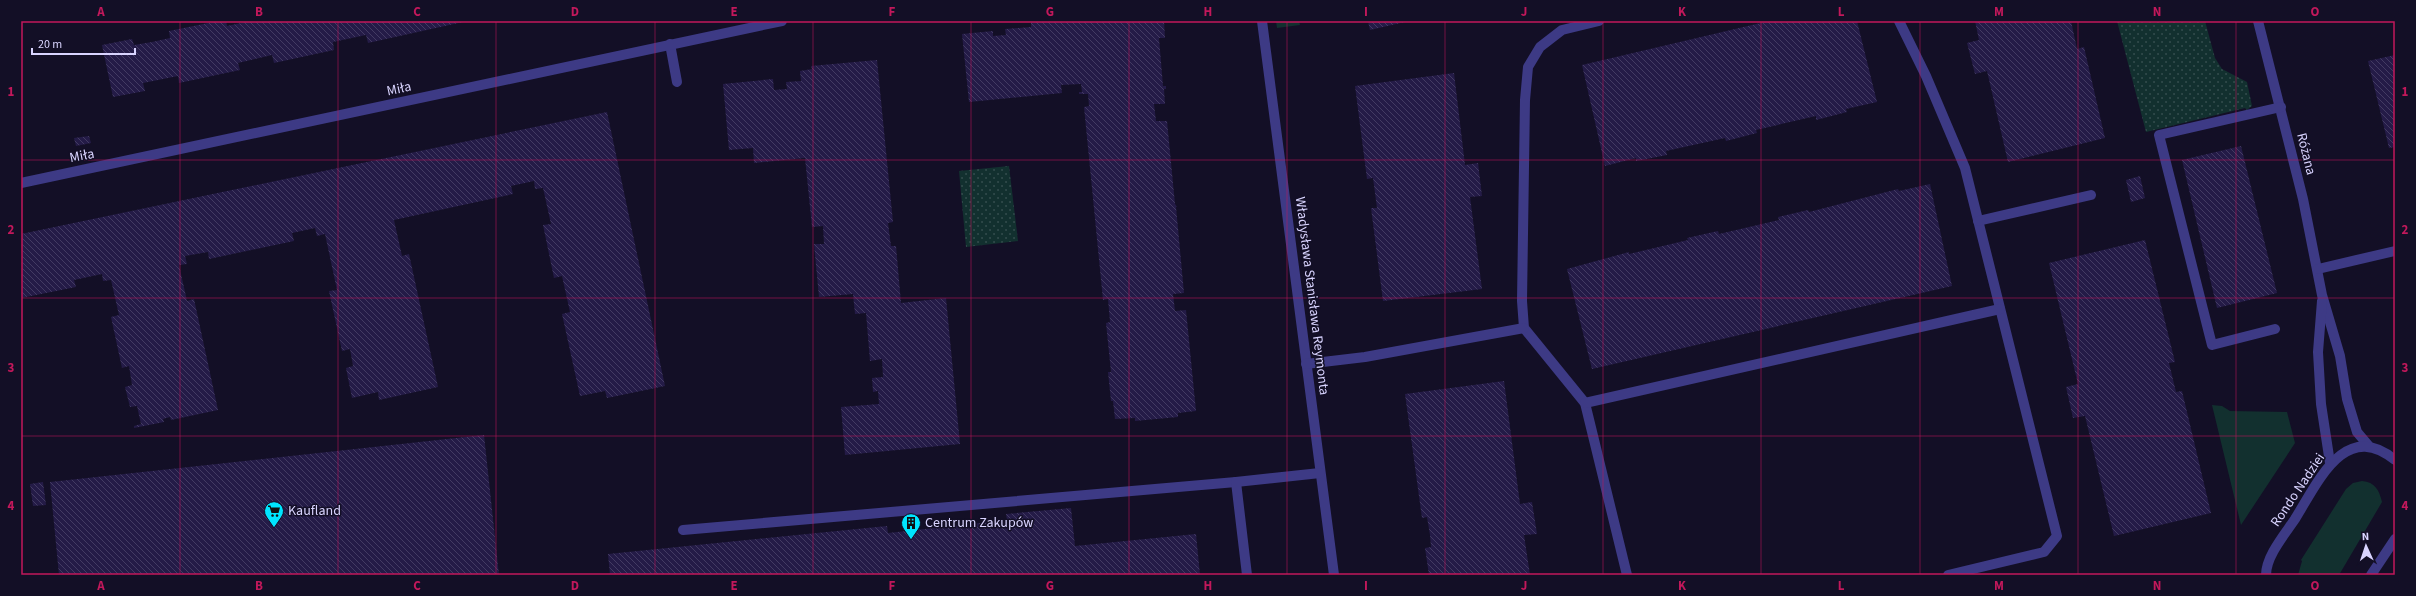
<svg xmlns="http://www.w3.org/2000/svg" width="2416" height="596" viewBox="0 0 2416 596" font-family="'Source Sans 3',sans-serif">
<defs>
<pattern id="park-dots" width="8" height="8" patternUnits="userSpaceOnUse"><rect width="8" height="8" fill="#12302f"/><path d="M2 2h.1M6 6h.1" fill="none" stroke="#344d4e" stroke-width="1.8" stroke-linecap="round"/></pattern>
<pattern id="building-back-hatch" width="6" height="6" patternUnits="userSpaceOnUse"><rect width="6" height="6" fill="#241b47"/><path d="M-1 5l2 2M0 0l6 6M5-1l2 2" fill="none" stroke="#433b63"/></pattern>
</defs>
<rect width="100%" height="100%" fill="#130f26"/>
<g fill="#12302f">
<path d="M1276,21h23l1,4 -23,3z"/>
<path d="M2212,405l10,1 8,5 57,1 8,31 -54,82z"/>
<path d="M2362,481c13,1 17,9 20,21l-43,73h-41l4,-14 -1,-1 45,-71 7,-6z"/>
</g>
<g fill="url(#park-dots)">
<path d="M2117,21h88l10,37 7,11 25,13 5,24 -5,4 -2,-2 -99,24z"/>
<path d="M1009,166l9,75 -52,6 -7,-76z"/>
</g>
<g fill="url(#building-back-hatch)">
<path d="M218,21h8l1,5 23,-5 213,1 -95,21 -2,-8 -33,7 1,8 -60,13 -2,-8 -34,8 2,7 -61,13 -1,-7 -35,7 2,8 -32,6 -11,-52 30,-6 2,6 18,-3 18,-4 -1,-7z"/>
<path d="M1031,21h133l1,17h-6l4,48h3v3h-2l1,15h-11l2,17h11l8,83 2,3h-1l8,86 -11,1 2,17 11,-1 10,101 -18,2v4l-43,4v-3l-20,1 -2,-18h-2l-3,-29h3l-5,-49 4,-1 -2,-23 -5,1 -19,-193 5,-1 -1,-12h-9v-2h3l-1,-8 -20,1 1,8 -93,9 -7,-68 31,-3v5l13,-1 -1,-6 26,-2z"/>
<path d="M1368,21h37v1l-35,8z"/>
<path d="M1769,21h88l20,81 -31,7 1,3 -31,8v-4l-60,14 1,3 -31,8 -1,-3 -59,13 1,4 -31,6v-3l-31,8 -23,-101z"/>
<path d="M1975,21h96l6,28 7,-2 21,91 -97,24 -21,-91 -12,3 -8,-31 12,-3z"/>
<path d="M2395,55v92l-6,1 -21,-87z"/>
<path d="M877,60l16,162 -5,1 3,23h5l5,57 45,-5 14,146 -115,11 -4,-48 38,-3 -1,-13 -5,1 -1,-14 11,-1 -1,-18 -12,2 -4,-48 -11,1 -2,-20 -34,3 -5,-53h10l-1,-18 -11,1 -7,-69 -51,5 -1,-15 -24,2 -6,-66 50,-5 1,11 13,-1 -1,-7 15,-1 -1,-10 12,-2 -1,-3z"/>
<path d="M1454,73l11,92 13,-2 4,33 -12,1 12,92 -99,12 -12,-93h6l-4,-30 -6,1 -12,-93z"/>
<path d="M607,112l58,274 -58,12 -2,-7 -25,5 -18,-82 8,-2 -8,-36 -8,2 -11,-53 8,-1 -8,-36 -8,1 -1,-8 -23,5 2,8 -119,26 8,36 7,-2 29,133 -59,13 -1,-8 -26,6 -6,-30 7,-2 -3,-17 -8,2 -13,-60 8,-1 -12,-56 -8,2 -2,-8 -23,5 2,8 -85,18 -1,-7 -23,4 2,8 -8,1 8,36 7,-2 24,111 -47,10 -1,-3 -7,2 1,3 -30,6v-2l7,-2 -4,-18 -7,1 -5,-20 7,-2 -3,-19 -7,2 -11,-51 8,-2 -8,-35 -8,1 -1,-7 -28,6 2,7 -55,11v-64z"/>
<path d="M89,136l2,7 -15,3 -2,-8z"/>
<path d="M2241,146l36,147 -60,15 -35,-148z"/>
<path d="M2140,176l5,22 -14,4 -5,-22z"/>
<path d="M1930,184l22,102 -360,83 -25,-100 62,-17v2l59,-14 -1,-2 31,-7 1,3 60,-14 -1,-3 30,-7 1,2 89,-23 1,2z"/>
<path d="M2145,240l30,122 -6,1 7,29 6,-1 29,122 -97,23 -29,-120 -12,2 -7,-31 12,-3 -29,-121z"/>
<path d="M1504,381l16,123 12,-2 5,32 -13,1 6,40h-101l-4,-27 6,-1 -1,-12 -3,-18 -5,1 -17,-124z"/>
<path d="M484,435l15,140h-440l-9,-93z"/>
<path d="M43,482l3,23 -13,1 -3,-22z"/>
<path d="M1071,508l4,38 121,-12 4,41h-590l-2,-21 279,-28 1,7 119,-13 -1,-6z"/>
</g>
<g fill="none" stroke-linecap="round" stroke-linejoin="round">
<g stroke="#3d3a85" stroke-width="10">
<path d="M1262,21l72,554"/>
<path d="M1599,21l-37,9 -22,17 -12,20 -3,33 -3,201 2,27 61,75 42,172"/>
<path d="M1899,21l27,55 39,92 92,368 -13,16 -96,23"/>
<path d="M2258,21l45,178 19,96 18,61 7,43 10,33 11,13"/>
<path d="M670,44l7,38"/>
<path d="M21,183l761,-162"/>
<path d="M1978,221l113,-26"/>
<path d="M2318,269l77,-18"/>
<path d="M2322,301l-4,51 3,52 9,59"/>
<path d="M2275,329l-63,16 -53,-210 122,-28"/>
<path d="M1306,364l59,-7 159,-29"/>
<path d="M1585,403l415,-94"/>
<path d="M683,530l553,-48"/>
<path d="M1247,575l-11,-93 84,-9"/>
<path d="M2266,575c0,-19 19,-41 29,-56 23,-37 50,-100 100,-59"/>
<path d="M2371,575l24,-36"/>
</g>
</g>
<path fill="none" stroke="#c2185b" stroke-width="1" stroke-opacity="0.55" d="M180,21v554M338,21v554M496,21v554M655,21v554M813,21v554M971,21v554M1129,21v554M1287,21v554M1445,21v554M1603,21v554M1761,21v554M1920,21v554M2078,21v554M2236,21v554M21,160h2374M21,298h2374M21,436h2374"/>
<defs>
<symbol id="supermarket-pin" viewBox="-11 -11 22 30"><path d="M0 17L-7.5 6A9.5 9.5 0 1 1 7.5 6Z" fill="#00e5ff" stroke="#130f26"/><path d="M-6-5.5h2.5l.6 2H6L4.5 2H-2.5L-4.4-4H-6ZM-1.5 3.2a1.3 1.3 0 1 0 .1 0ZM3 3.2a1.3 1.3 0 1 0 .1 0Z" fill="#111"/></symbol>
<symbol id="building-pin" viewBox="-11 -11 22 30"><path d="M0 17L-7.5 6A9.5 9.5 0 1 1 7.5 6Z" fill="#00e5ff" stroke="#130f26"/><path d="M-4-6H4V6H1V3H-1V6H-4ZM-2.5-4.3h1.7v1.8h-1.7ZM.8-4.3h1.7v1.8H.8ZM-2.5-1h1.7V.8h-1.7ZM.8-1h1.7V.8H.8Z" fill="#111"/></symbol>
</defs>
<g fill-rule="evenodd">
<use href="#supermarket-pin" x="263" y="500" width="22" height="30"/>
<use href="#building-pin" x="900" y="512" width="22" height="30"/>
</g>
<g text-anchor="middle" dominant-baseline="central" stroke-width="3" stroke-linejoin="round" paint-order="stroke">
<g font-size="14" fill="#d9d4ff" stroke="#130f26">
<text transform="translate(399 89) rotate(-12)">Miła</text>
<text transform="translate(2306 154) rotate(76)">Różana</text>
<text transform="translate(82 156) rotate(-11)">Miła</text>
<text transform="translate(1312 296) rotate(83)">Władysława Stanisława Reymonta</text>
<text transform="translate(2298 490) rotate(-56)">Rondo Nadziei</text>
</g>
<g font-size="14" fill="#d9d4ff" stroke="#130f26" text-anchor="start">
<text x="288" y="511">Kaufland</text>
<text x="925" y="523">Centrum Zakupów</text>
</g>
</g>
<rect width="2416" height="596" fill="none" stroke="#130f26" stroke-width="44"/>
<g transform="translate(2366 546) rotate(357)" stroke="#130f26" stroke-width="3" paint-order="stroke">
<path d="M0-3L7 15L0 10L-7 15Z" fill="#d9d4ff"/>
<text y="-6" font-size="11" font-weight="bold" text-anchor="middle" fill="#d9d4ff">N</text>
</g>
<path d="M32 48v6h103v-6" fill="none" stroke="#d9d4ff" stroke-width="2"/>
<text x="38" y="48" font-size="12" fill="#d9d4ff" stroke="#130f26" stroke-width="3" paint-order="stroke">20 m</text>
<rect x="22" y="22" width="2372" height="552" fill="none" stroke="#c2185b" stroke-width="1.5"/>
<g font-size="13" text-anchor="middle" font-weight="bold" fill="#c2185b">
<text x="101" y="16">A</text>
<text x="259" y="16">B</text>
<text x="417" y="16">C</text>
<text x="575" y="16">D</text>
<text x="734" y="16">E</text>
<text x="892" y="16">F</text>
<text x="1050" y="16">G</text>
<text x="1208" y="16">H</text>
<text x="1366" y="16">I</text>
<text x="1524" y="16">J</text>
<text x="1682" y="16">K</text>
<text x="1841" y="16">L</text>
<text x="1999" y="16">M</text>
<text x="2157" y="16">N</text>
<text x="2315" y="16">O</text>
<text x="11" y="96">1</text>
<text x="2405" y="96">1</text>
<text x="11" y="234">2</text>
<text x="2405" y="234">2</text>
<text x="11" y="372">3</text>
<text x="2405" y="372">3</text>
<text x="11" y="510">4</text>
<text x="2405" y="510">4</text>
<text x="101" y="590">A</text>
<text x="259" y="590">B</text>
<text x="417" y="590">C</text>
<text x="575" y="590">D</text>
<text x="734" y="590">E</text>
<text x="892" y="590">F</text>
<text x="1050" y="590">G</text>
<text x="1208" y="590">H</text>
<text x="1366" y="590">I</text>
<text x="1524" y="590">J</text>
<text x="1682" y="590">K</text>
<text x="1841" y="590">L</text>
<text x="1999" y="590">M</text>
<text x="2157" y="590">N</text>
<text x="2315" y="590">O</text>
</g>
</svg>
